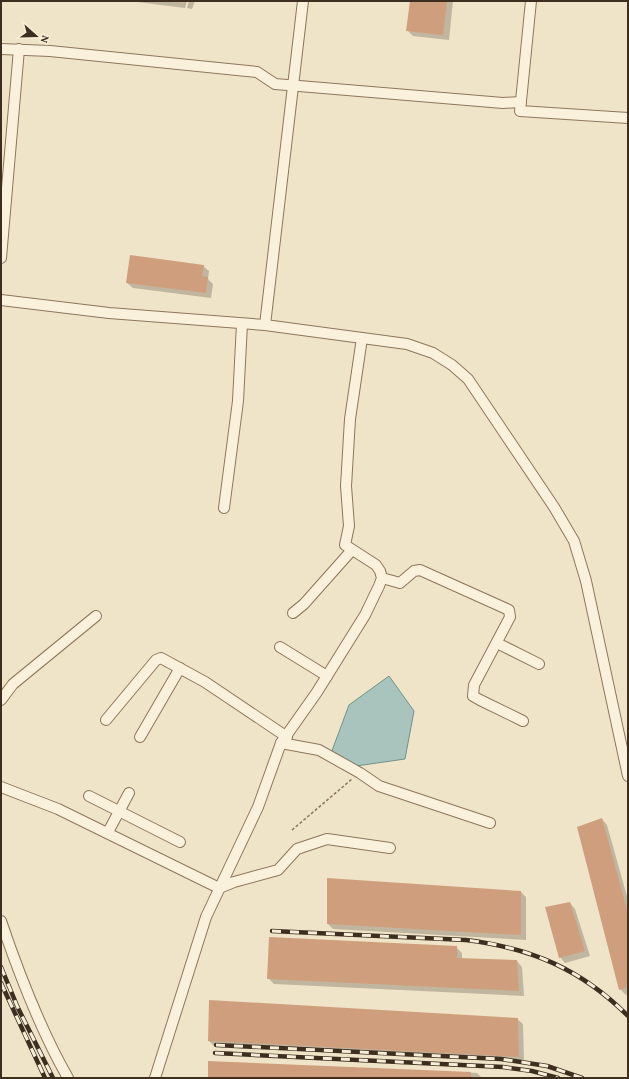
<svg xmlns="http://www.w3.org/2000/svg" width="629" height="1079" viewBox="0 0 629 1079" font-family="'Crimson Pro',serif">
<rect width="100%" height="100%" fill="#f0e4c8"/>
<path fill="#a9c4bc" stroke="#6f938a" d="M389,676l25,35 -9,48 -49,7 -26,-10 19,-51z"/>
<g fill="#0003">
<path d="M129,1h58l-2,7z"/>
<path d="M189,1h6l-3,8 -5,-1z"/>
<path d="M411,1h42l-4,39 -36,-4 -6,-6z"/>
<path d="M203,266l6,5 -1,8 5,5 -2,14 -78,-10 -6,-5z"/>
<path d="M602,819l5,6 21,75v94l-2,1 -6,-6z"/>
<path d="M521,892l5,5v43l-193,-11 -5,-5z"/>
<path d="M570,903l5,6 15,47 -25,7 -5,-6z"/>
<path d="M456,947l6,6v6l55,2 5,6 2,29 -250,-12 -6,-6z"/>
<path d="M517,1019l6,5 1,38 -310,-16 -5,-5z"/>
<path d="M209,1062l268,11 5,5h-273z"/>
</g>
<g fill="#cf9f7d">
<path d="M410,1h37l-4,34 -37,-4z"/>
<path d="M130,255l74,10 -2,11 6,1 -2,16 -80,-10z"/>
<path d="M602,818l26,95v74l-9,3 -42,-163z"/>
<path d="M327,878l194,13v44l-194,-11z"/>
<path d="M570,902l15,49 -26,7 -14,-51z"/>
<path d="M269,937l188,9v12l60,2 2,31 -252,-12z"/>
<path d="M209,1000l309,18 1,39 -311,-16z"/>
<path d="M208,1061l263,11v6h-263z"/>
</g>
<g fill="none" stroke-linecap="round" stroke-linejoin="round">
<defs>
<g id="minor">
<path d="M303,1l-38,324 142,19 26,9 19,12 16,14 86,128 20,34 12,40 42,195"/>
<path d="M531,1l-11,110 108,7"/>
<path d="M1,49l49,2 207,21 18,12 228,19 18,-1"/>
<path d="M1,258l18,-209"/>
<path d="M1,300l108,13 156,12"/>
<path d="M224,508l14,-107 4,-77"/>
<path d="M382,578l18,5 14,-12 6,-1 89,40 1,7 -36,68 -1,11 7,4 43,21"/>
<path d="M293,613l11,-9 48,-54"/>
<path d="M497,643l42,21"/>
<path d="M280,647l47,29"/>
<path d="M1,700l12,-16 83,-68"/>
<path d="M106,720l50,-60 5,-2 44,24 82,55"/>
<path d="M140,737l40,-69"/>
<path d="M281,743l38,7 41,23 19,13 111,37"/>
<path d="M1,787l57,22 161,79 15,-6 44,-12 19,-21 30,-10 63,9"/>
<path d="M89,796l91,46"/>
<path d="M108,832l21,-39"/>
<path d="M1,921c18,53 39,108 67,157"/>
<path d="M155,1078l51,-161 52,-110 23,-64 36,-51 48,-77 14,-29 3,-8 -2,-7 -4,-6 -31,-20 4,-19 -3,-40 4,-67 12,-81"/>
</g>
</defs>
<use href="#minor" stroke="#8d765c" stroke-width="12"/>
<path stroke="#8d765c" stroke-width="1.5" stroke-dasharray="3 2" stroke-linecap="butt" d="M292,830l60,-51"/>
<use href="#minor" stroke="#faf1dc" stroke-width="10"/>
<defs>
<g id="rail">
<path d="M272,931l194,9c65,8 115,29 162,76"/>
<path d="M1,967l17,41 35,70"/>
<path d="M1,983l44,95"/>
<path d="M216,1045l285,14 46,7 35,12"/>
<path d="M215,1053l288,14 29,4 26,7"/>
</g>
</defs>
<use href="#rail" stroke="#3d2e20" stroke-width="4.5"/>
<use href="#rail" stroke="#f7eed8" stroke-width="3" stroke-dasharray="9" stroke-linecap="butt"/>
</g>
<rect width="629" height="1079" fill="none" stroke="#3d2e20" stroke-width="4"/>
<g transform="translate(36 36) rotate(110)" stroke="#f7eed8" stroke-width="3" paint-order="stroke">
<path d="M0-3L7 15L0 10L-7 15Z" fill="#3d2e20"/>
<text y="-6" font-size="11" font-weight="bold" text-anchor="middle" fill="#3d2e20">N</text>
</g>
</svg>
